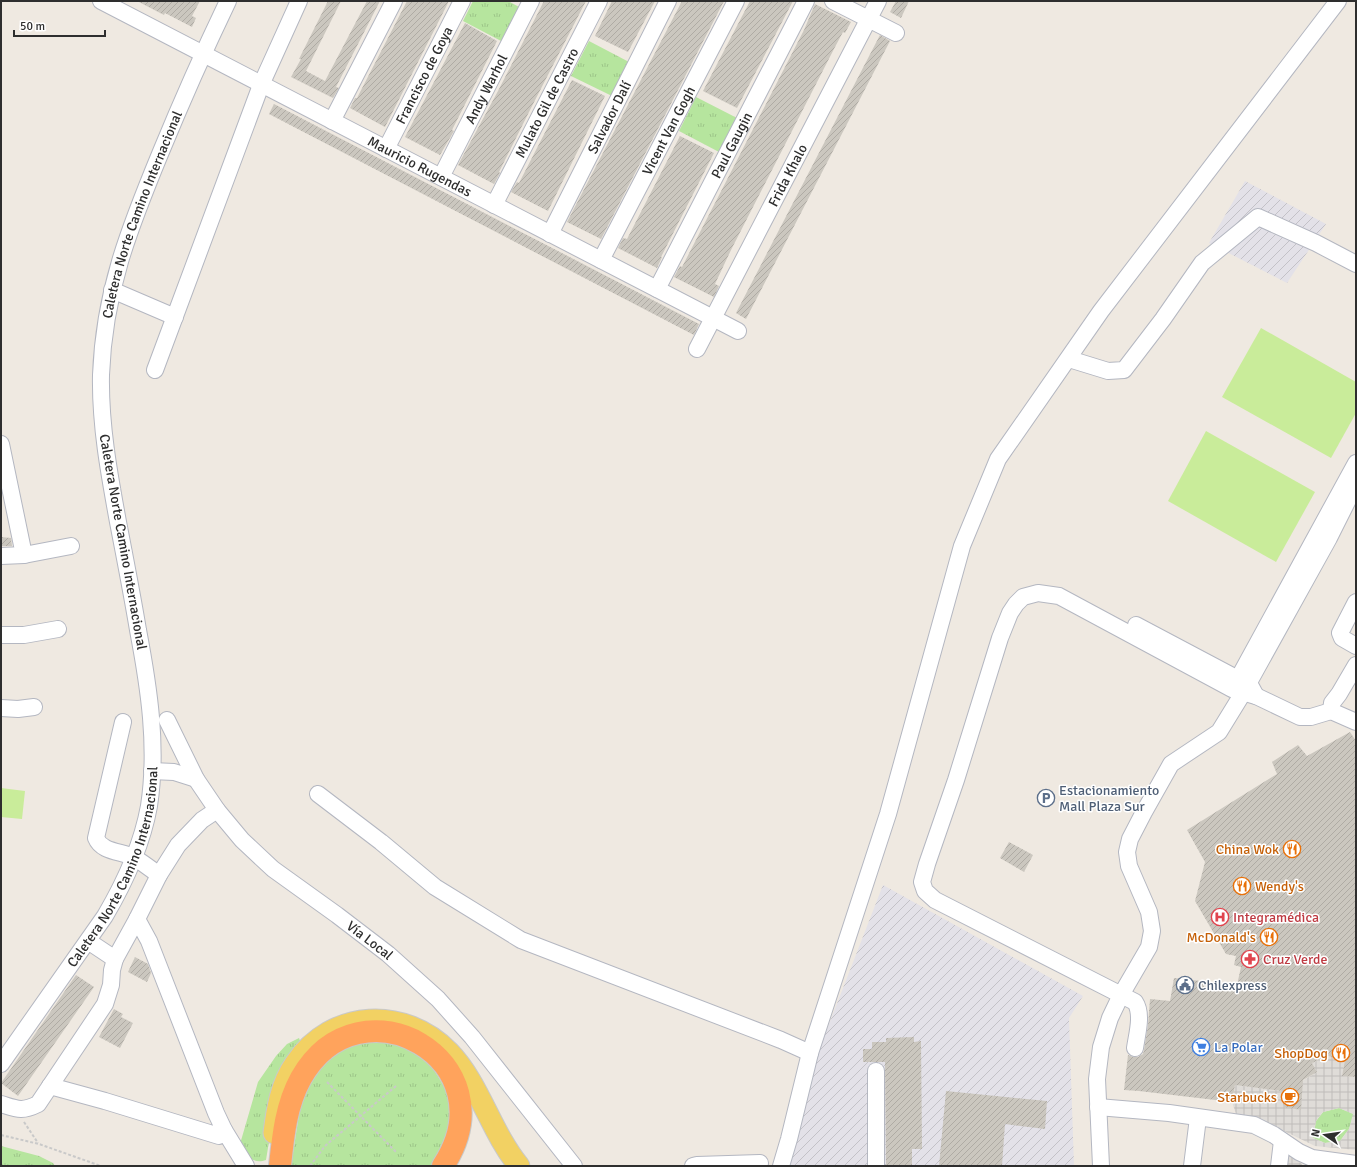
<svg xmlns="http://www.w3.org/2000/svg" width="1357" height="1167" viewBox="0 0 1357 1167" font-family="Signika,sans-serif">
<defs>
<pattern id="industrial-furrows" width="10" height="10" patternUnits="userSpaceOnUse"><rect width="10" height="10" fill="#e3e1e8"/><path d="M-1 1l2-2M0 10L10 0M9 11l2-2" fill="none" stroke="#c3c1c7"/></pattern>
<pattern id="grass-tufts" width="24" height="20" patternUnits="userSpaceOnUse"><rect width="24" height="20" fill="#b6e59e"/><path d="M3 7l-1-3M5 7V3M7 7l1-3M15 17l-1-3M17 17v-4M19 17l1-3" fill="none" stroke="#9dc588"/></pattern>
<pattern id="plaza-grid" width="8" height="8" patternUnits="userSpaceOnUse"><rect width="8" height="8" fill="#dfdcd8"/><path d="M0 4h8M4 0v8" fill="none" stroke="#c0bdba"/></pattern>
<pattern id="building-hatch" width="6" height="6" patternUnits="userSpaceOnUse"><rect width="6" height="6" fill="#cbc7bf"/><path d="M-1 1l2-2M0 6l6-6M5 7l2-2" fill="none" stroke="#afaba4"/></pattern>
</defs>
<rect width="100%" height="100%" fill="#efe9e1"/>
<g fill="url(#industrial-furrows)">
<path d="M1245,181l81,43 -39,59 -78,-40z"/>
<path d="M883,885l200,111 -14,22 5,148h-297l9,-31z"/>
</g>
<g fill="url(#grass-tufts)">
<path d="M473,1h35l13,7 -18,34 -40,-21z"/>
<path d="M589,41l40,21 -17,34 -41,-20z"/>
<path d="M696,97l41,21 -18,34 -40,-21z"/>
<path d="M299,1038l3,8 -29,71 -7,43c-9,3 -13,0 -21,-4l-5,-12 18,-62 18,-26 11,-12z"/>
<path d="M381,1039l27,7 23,19 19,31 3,19 -19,51h-143l11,-71 10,-21 31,-27z"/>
<path d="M1339,1108l15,6 -5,15 -9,12 -15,2 -12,-5 3,-17 7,-9z"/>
<path d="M1,1146l38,10 14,7 2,3h-54z"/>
</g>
<g fill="#c9ec9a">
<path d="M1261,328l95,54v31l-25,45 -109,-61z"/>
<path d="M1206,431l109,61 -39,70 -108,-61z"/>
<path d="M1,788l24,3 -3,28 -21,-2z"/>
</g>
<g fill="url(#plaza-grid)" fill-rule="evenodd">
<path d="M1328,1056l17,4 -3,16 14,1v73l-41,-4 -54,-26 -24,-3 -5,-15 3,-17 49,6v15l16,4 2,-29 15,-9 -5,-9zM1339,1108l14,6 -4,15 -9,12 -15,2 -12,-5 3,-17 7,-9z"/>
<path d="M1288,1155l14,9v2h-18z"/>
</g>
<g fill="url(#building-hatch)">
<path d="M137,1h63l-8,15 4,2 -4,9 -27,-14 -1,2z"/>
<path d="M328,1h13l-35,70 19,10 42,-80h13l-44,86 3,1 -6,10 -42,-21 10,-18h-2z"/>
<path d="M407,1h42l-64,126 -35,-19 5,-10h2z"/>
<path d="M544,1h42l-55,107 -32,64 1,1 -6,11 -36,-19 40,-74z"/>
<path d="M612,1h43l-27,51 -33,-16z"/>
<path d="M682,1h42l-123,238 -34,-17z"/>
<path d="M750,1h43l-56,107 -34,-17z"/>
<path d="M896,1h13l-8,17 -11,-6z"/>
<path d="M815,4l36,18 -6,11 -2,-1 -8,15 -104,203 -16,34 4,2 -5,11 -40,-20 6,-11 2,1 33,-64 89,-173z"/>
<path d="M465,23l32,18 -45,89 2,1 -14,24 -35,-18z"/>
<path d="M880,35l10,6 -144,278 -10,-6z"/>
<path d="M572,80l33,16 -57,115 -37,-19 6,-10 2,1z"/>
<path d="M274,104l425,220 -5,11 -425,-221z"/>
<path d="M680,136l34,17 -53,104h1l-5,11 -39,-20 5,-10 4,1z"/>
<path d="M1,537l10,1 1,8h-11z"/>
<path d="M1350,732l6,9v336l-14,-1 3,-16 -17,-4 -16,7 5,9 -14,8 -2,30 -17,-3 -2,-16 -47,-6 -3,17 -93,-11 -15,-1 4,-35 5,2h5l5,-3 1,-4 4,-25 2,-26 20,2 4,-23 63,7 4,-18 -7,-2 2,-9 -10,-2 -31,-53 10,-39 -18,-32 90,-56 -5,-12 26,-17 9,11z"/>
<path d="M1009,842l24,13 -9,17 -24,-14z"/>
<path d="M135,957l13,7 3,9 -4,9 -19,-10z"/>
<path d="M76,975l18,12 -76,109 -17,-13z"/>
<path d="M114,1009l9,5 -2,3 12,6 -13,25 -21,-11z"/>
<path d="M914,1037v5l7,-1 1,108h-10v17h-26l-1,-104h-22v-13h9v-7h14v-4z"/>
<path d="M946,1091l101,10 -2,28 -40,-5 -3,42h-63z"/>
</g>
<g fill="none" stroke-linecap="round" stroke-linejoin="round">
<defs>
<g id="minor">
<path id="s1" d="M101,1l637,330"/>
<path d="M833,1l63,32"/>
<path d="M332,121l62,-120"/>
<path id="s2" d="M386,149l76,-148"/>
<path id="s3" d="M441,177l90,-176"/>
<path id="s4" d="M494,205l105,-204"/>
<path id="s5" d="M550,234l118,-233"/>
<path id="s6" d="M601,260l135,-259"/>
<path id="s7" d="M657,289l149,-288"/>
<path d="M112,290l63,27"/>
<path id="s8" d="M697,349l181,-348"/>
<path d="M1069,359l39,12 16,-1 39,-51 39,-56 56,-46 58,26 40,21"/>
<path d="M155,370l106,-285 38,-84"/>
<path d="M1,444l23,111"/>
<path d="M1,556l23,-1 47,-9"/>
<path d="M1356,602l-16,31 2,5 14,8"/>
<path d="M1136,625l102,54 11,4 7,13"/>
<path d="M1,635h23l34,-6"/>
<path d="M1233,688l123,-225"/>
<path d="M1,708l17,1 16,-2"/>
<path d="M1331,711l1,-8 7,-9 17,-29"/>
<path id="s9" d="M167,720l29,59 21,31 25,30 31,29 64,46 51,39 50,45 34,38 102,129"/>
<path d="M123,722l-27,116c6,15 27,13 39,20 8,5 16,11 24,17"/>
<path d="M152,771l22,1 22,7"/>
<path d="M318,794l63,48 54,45 86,53 260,100 29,13"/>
<path d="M88,941l27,18"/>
<path d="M1135,1048c2,-14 8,-34 0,-46l-200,-102 -10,-9 -3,-9 5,-18 29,-84 44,-142 10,-25 6,-9 7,-7 15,-4 21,3 173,93 24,7 44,21h11l20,-6 25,11"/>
<path id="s10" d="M1,1064l104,-148c20,-34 37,-71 44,-110 9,-59 0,-118 -11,-176 -6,-36 -13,-72 -20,-108 -9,-49 -18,-98 -17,-147 3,-83 28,-146 59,-221 21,-51 44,-103 68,-153"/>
<path d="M876,1071v95"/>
<path d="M50,1086l55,15 114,35 5,-6 -8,-17 -67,-172 -12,-22"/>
<path d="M1,1104c16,5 21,8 37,0l67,-100 6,-19 1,-15 3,-11 22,-40 22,-44 19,-30 24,-25 15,-10"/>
<path d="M1098,1107l71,6 85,12 20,10 25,17 13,6 44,6"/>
<path d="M224,1130l22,36"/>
<path d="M693,1166l4,-1 63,-2"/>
<path d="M781,1166l8,-27 21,-86 78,-239 74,-268 36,-87 103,-148 237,-310"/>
<path d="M1101,1166l-4,-87 4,-32 9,-29 11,-23 28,-48 3,-16 -3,-19 -20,-46 -2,-14 3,-13 14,-27 27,-48 48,-32 24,-39 86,-155 27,-54"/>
<path d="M1192,1166l6,-48"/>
<path d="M1279,1166l3,-25"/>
</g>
<path id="major" d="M274,1133c3,-24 7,-49 21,-69 37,-55 109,-58 154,-12 30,31 42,80 70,114"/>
<path id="highway" d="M280,1166c3,-30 6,-61 21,-88 59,-104 211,-17 142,88"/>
</defs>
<use href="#minor" stroke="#b4b7c1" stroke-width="18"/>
<use href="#major" stroke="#c9c9c9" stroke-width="23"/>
<use href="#highway" stroke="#c9c9c9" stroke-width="24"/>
<g stroke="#c9c9c9" stroke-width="2" stroke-dasharray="3 2" stroke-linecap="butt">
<path d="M327,1082l69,70"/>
<path d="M24,1122l14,21"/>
<path d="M1,1135l38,9 62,22"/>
<path d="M310,1166l15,-20 71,-60"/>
</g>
<use href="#minor" stroke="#fff" stroke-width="16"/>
<use href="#major" stroke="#f2d163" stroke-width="21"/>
<use href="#highway" stroke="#ffa35c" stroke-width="22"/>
</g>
<defs>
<symbol id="parking-ring" viewBox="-11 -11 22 22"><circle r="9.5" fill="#fff" stroke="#5c6f8a" stroke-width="1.5"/><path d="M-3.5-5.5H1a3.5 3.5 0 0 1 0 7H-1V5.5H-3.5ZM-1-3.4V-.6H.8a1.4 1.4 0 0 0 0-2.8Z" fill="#5c6f8a"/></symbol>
<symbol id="restaurant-ring" viewBox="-11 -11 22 22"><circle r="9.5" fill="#fff" stroke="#e8710a" stroke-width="1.5"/><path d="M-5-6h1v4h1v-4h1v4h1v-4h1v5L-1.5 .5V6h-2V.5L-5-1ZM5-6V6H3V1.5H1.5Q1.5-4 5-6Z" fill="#e8710a"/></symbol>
<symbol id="hospital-ring" viewBox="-11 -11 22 22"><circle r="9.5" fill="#fff" stroke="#e0444e" stroke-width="1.5"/><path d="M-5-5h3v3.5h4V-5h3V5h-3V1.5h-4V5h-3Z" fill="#e0444e"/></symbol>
<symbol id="pharmacy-ring" viewBox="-11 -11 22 22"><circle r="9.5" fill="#fff" stroke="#e0444e" stroke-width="1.5"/><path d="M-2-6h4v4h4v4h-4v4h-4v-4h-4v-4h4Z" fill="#e0444e"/></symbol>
<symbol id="civic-ring" viewBox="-11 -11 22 22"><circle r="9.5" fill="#fff" stroke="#5c6f8a" stroke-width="1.5"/><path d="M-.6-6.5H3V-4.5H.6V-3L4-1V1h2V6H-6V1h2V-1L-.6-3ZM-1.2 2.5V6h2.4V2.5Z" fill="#5c6f8a"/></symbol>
<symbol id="supermarket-ring" viewBox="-11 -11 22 22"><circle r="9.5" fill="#fff" stroke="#3f7fe0" stroke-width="1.5"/><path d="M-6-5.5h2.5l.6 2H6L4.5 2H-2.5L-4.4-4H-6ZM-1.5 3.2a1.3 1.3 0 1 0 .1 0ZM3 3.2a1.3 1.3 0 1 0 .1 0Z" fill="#3f7fe0"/></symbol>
<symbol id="cafe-ring" viewBox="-11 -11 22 22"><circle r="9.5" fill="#fff" stroke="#e8710a" stroke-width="1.5"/><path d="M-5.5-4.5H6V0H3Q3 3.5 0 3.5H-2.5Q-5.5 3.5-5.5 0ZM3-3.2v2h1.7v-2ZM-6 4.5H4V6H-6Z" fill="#e8710a"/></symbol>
</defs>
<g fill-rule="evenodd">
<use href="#parking-ring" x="1036" y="788" width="20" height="20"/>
<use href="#restaurant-ring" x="1282" y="839" width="20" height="20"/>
<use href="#restaurant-ring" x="1232" y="876" width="20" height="20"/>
<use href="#hospital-ring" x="1210" y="907" width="20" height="20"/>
<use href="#restaurant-ring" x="1259" y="927" width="20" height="20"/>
<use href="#pharmacy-ring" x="1240" y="949" width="20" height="20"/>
<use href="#civic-ring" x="1175" y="975" width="20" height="20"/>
<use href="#supermarket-ring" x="1191" y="1037" width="20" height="20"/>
<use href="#restaurant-ring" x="1331" y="1043" width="20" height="20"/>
<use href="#cafe-ring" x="1280" y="1087" width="20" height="20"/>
</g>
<g text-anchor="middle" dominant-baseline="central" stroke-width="3" stroke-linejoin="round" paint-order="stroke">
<g font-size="14" fill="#2e2e2e" stroke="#fff">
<text stroke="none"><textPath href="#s2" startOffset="83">Francisco de Goya</textPath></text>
<text stroke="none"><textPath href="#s3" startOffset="99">Andy Warhol</textPath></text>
<text stroke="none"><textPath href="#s4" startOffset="115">Mulato Gil de Castro</textPath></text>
<text stroke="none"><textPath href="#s5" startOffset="131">Salvador Dalí</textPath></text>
<text stroke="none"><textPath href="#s6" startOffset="146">Vicent Van Gogh</textPath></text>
<text stroke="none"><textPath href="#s7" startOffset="162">Paul Gaugin</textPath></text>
<text stroke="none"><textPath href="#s1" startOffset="359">Mauricio Rugendas</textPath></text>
<text stroke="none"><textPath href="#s8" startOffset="196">Frida Khalo</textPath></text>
<text stroke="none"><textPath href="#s10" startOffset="902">Caletera Norte Camino Internacional</textPath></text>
<text transform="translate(123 542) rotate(80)">Caletera Norte Camino Internacional</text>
<text stroke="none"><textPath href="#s10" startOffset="230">Caletera Norte Camino Internacional</textPath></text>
<text stroke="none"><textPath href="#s9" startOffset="305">Vía Local</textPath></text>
</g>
<g font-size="14" fill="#4e5e75" stroke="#fff" text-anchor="start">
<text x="1059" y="790">Estacionamiento<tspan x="1059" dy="16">Mall Plaza Sur</tspan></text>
<text x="1198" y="985">Chilexpress</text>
</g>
<g font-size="14" fill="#c56008" stroke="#fff" text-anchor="end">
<text x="1279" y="849">China Wok</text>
<text x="1255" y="886" text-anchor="start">Wendy's</text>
<text x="1256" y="937">McDonald's</text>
<text x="1328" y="1053">ShopDog</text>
<text x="1277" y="1097">Starbucks</text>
</g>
<g font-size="14" fill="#be3a42" stroke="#fff" text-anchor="start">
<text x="1233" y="917">Integramédica</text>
<text x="1263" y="959">Cruz Verde</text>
</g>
<g font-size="14" fill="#366cbe" stroke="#fff" text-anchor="start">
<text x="1214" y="1047">La Polar</text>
</g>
</g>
<rect width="1357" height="1167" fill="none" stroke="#2e2e2e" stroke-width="4"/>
<g transform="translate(1325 1135) rotate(283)" stroke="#ffffff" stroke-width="3" paint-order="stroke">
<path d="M0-3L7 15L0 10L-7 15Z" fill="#2e2e2e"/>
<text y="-6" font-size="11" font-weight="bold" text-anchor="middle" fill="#2e2e2e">N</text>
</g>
<path d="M14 30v6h91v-6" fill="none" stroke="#2e2e2e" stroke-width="2"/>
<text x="20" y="30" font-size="12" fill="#2e2e2e" stroke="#ffffff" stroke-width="3" paint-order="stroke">50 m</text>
</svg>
